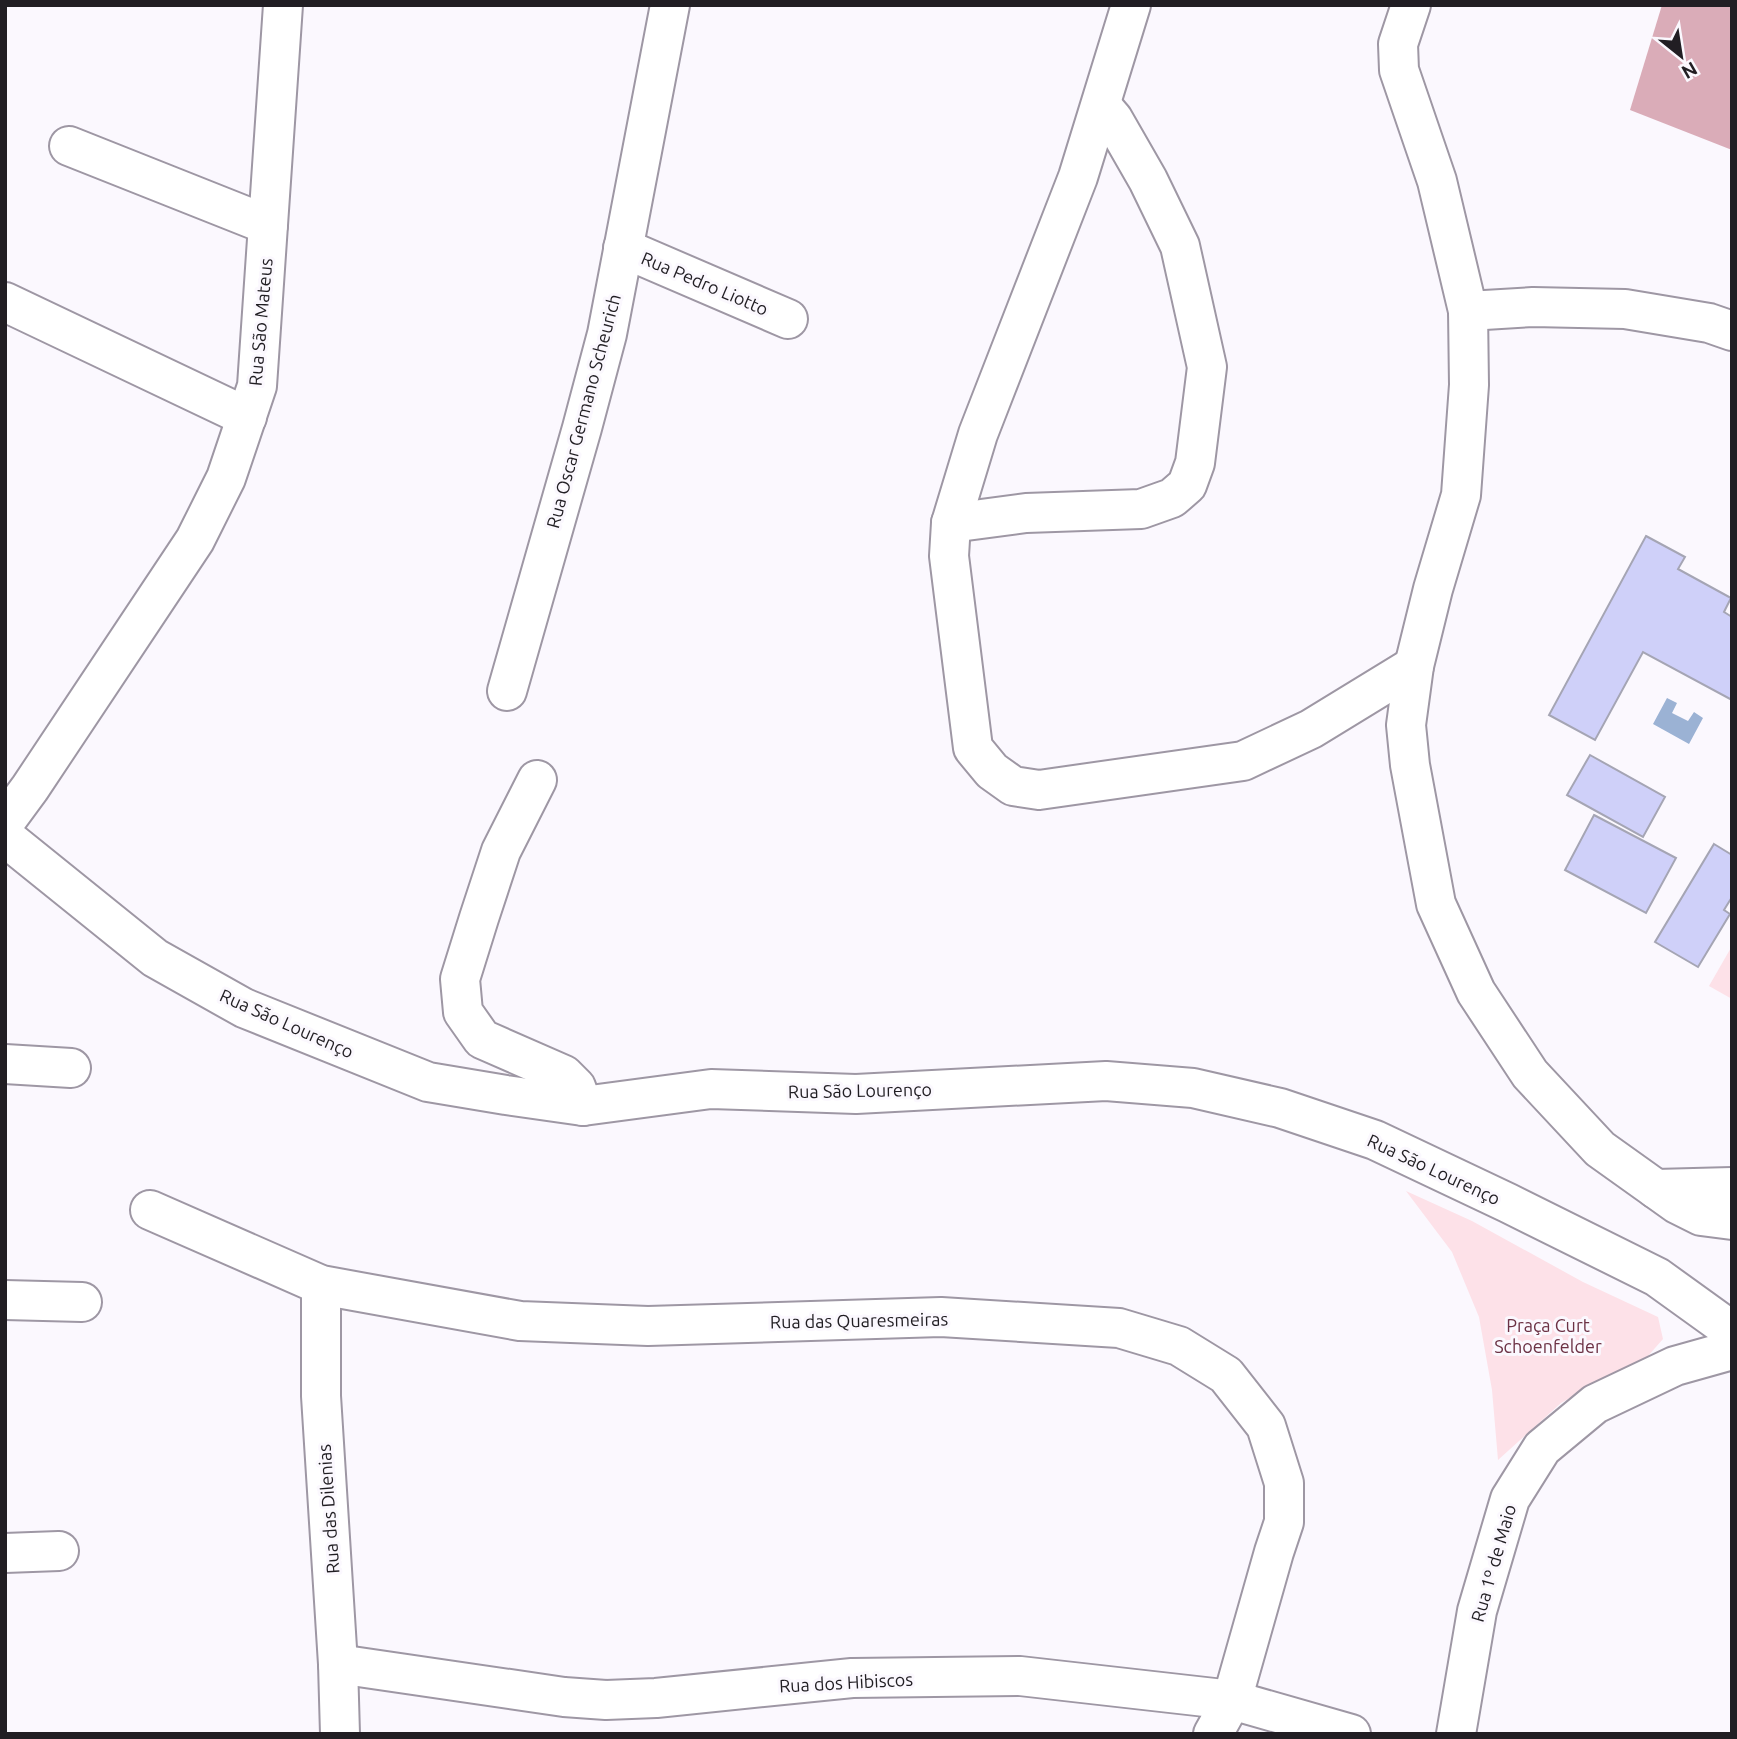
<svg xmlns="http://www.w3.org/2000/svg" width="1737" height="1739" viewBox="0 0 1737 1739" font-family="Ubuntu,sans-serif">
<rect width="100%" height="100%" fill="#fbf8fe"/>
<g fill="#fde1e8">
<path d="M1732,946v53l-23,-13z"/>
<path d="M1406,1191l66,30 111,61 75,35 5,22 -15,17 -44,22 -43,25 -63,57 -6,-70 -13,-73 -27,-65z"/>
</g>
<path fill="#daacb8" d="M1662,5h70v145l-102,-40z"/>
<path fill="#9bb2d4" d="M1667,698l10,5 -5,10 16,8 6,-9 9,6 -14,26 -36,-20z"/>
<g fill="#cfd0f9" stroke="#a5a5b4" stroke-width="2">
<path d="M1646,536l39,21 -7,12 53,29 -7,14 8,5v83l-89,-48 -48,88 -46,-25z"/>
<path d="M1590,755l75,42 -22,40 -76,-42z"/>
<path d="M1594,815l82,43 -30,55 -81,-43z"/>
<path d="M1714,844l18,11v42l-8,13 6,4 -32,53 -43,-25z"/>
</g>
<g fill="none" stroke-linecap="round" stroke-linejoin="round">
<defs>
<g id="minor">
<path d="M1131,5l-53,172 -100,257 -27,89 -2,33 24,192 19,23 21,15 26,4 204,-29 68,-32 103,-63"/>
<path d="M1411,5l-13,39 1,26 38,111 31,130 1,74 -8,110 -28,94 -19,77 -8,59 4,40 26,139 40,88 54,82 70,75 77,55 24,12 31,4"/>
<path d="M69,146l199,79"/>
<path d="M623,248l165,71"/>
<path d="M5,302l242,115"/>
<path d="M1468,311l65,-4 92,2 84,14 23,8"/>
<path d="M951,523l75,-10 115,-4 31,-11 15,-13 8,-22 12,-96 -27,-121 -32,-66 -35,-61 -12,-14"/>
<path d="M507,691l75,-263 25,-94 63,-329"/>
<path d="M537,780l-36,71 -22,67 -19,61 3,33 19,27 82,36 12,12 7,19"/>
<path d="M5,822l25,-34 165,-248 31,-62 31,-92 26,-381"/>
<path d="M5,837l150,121 89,50 184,74 78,13 77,11 128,-17 145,5 250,-13 87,7 87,20 95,32 133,63 149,74 75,54"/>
<path d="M5,1064l66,4"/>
<path d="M1656,1189l76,-2"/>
<path d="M150,1210l171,75 199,36 128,5 293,-9 178,11 60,18 47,29 40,51 18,57v39l-10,30 -42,148 -19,34"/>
<path d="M321,1285v111l17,268 2,70"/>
<path d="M5,1300l77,2"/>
<path d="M5,1553l54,-2"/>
<path d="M338,1664l226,33 42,3 50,-2 196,-20 168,-2 212,24 119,34"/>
<path d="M1456,1734l21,-123 33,-112 32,-51 53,-44 80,-38 57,-16"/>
</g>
</defs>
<use href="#minor" stroke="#9e97a4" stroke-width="42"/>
<use href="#minor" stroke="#fff" stroke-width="38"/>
</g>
<g text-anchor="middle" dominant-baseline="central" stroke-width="6" stroke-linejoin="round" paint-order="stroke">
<g font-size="18" fill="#211e23" stroke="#fbf8fe">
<text transform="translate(705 283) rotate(23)">Rua Pedro Liotto</text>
<text transform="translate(260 322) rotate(-85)">Rua São Mateus</text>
<text transform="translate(583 411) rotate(-75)">Rua Oscar Germano Scheurich</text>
<text transform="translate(287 1023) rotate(24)">Rua São Lourenço</text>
<text transform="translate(860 1090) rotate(-1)">Rua São Lourenço</text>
<text transform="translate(1434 1169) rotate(25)">Rua São Lourenço</text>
<text transform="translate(859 1320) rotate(-1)">Rua das Quaresmeiras</text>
<text transform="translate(328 1509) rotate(-94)">Rua das Dilenias</text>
<text transform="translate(1493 1563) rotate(-74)">Rua 1º de Maio</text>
<text transform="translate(846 1682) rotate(-3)">Rua dos Hibiscos</text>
</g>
<g font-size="18" fill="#6c3245" stroke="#fbf8fe">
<text x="1548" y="1325">Praça Curt<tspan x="1548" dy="21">Schoenfelder</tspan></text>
</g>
</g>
<rect width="1737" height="1739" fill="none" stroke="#211e23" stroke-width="14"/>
<g transform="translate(1681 56) rotate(150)" stroke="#fbf8fe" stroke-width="5" paint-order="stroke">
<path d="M0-5L12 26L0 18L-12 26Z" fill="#211e23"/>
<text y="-10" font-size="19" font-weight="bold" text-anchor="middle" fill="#211e23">N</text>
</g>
</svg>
